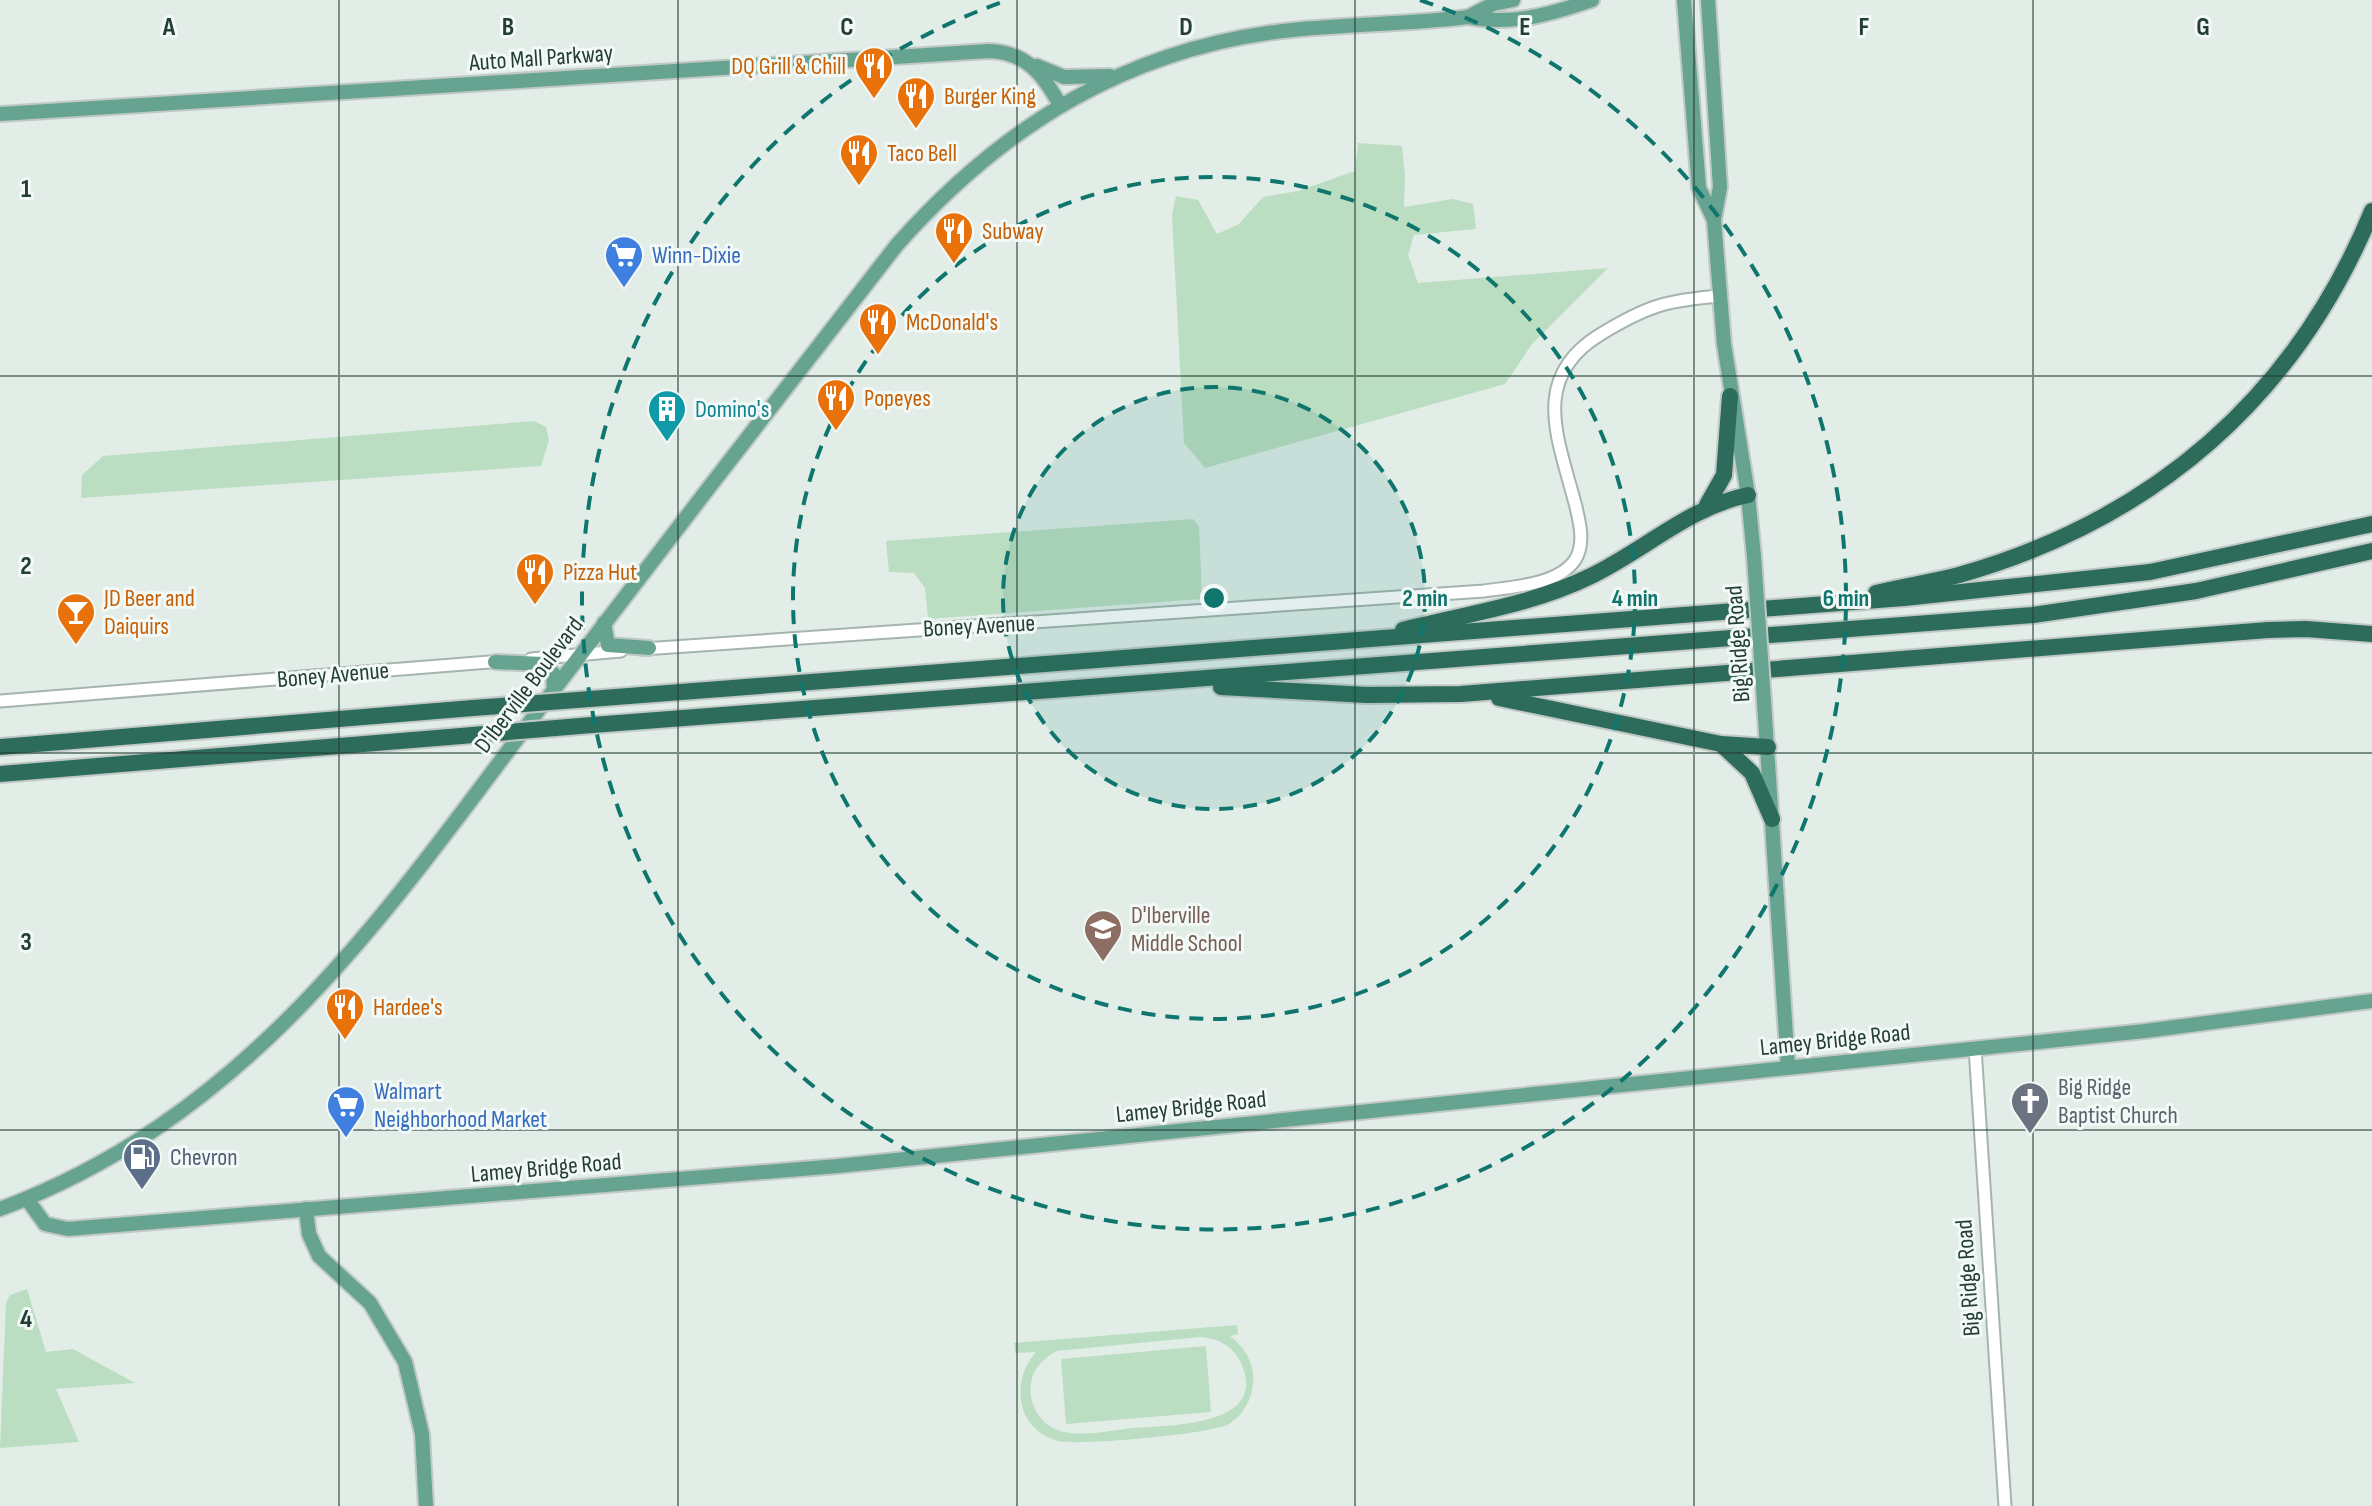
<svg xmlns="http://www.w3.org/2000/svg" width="2372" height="1506" viewBox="0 0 2372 1506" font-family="'Sofia Sans Condensed',sans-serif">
<rect width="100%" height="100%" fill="#e2ede7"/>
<g fill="#bbdec2" fill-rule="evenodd">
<path d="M1358,143l44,3 3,30 -1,31 49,-8 20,5 3,25 -62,6 -6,20 10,28 190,-15 -76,76 -27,40 -300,84 -21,-25 -12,-228 4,-19 22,4 19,34 22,-10 24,-27 35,-6 57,-20z"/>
<path d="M534,421l12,6 3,13 -8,26 -460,32 1,-23 21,-19z"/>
<path d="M1193,519l6,7 3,73 -274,20 -3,-31 -11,-15 -25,-1 -3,-31z"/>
<path d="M27,1289l19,63 27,-3 62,34 -79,6 23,53 -79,6 6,-145 4,-8z"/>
<path d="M1237,1325l1,9 -8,2c15,12 25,27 23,47 -1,17 -10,32 -24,41 -16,10 -152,22 -171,17 -42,-11 -48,-60 -22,-89l-21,1 -1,-10zM1200,1337c17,1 32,8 40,24 32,66 -70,64 -106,67 -23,2 -57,11 -79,1 -17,-8 -27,-27 -24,-46 2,-15 13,-25 26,-32z"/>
<path d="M1206,1346l5,66 -145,12 -5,-65z"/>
</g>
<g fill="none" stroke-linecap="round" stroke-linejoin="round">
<defs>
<g id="minor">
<path d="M643,649l841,-58c27,-4 74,-6 91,-31 10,-16 5,-36 1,-53 -17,-67 -48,-129 25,-173 46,-28 66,-34 120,-38"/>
<path d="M531,659l90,-8"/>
<path d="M0,701l502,-40"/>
<path d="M1975,1048l30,458"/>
</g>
<g id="major">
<path d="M1684,0l15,188 15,32"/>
<path d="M1708,0l12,187 -6,33 10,124 24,151 6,62"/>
<path d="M1468,17l25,-13 20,-4"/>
<path d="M1037,66l27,11 46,-1"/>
<path d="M0,114l989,-63c37,1 54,23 71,54"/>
<path d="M604,623l4,22 41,3"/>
<path d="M495,662l48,2 10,9 1,17"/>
<path d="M1764,702l24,365"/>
<path d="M27,1199l18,25 23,5 770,-63 1307,-135 227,-30"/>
<path d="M0,1209c266,-99 404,-324 569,-539 108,-142 218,-283 327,-424 107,-121 233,-199 396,-216 59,-6 118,-6 176,-13 43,9 84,-3 124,-17"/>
<path d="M306,1209l3,25 10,22 51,47 35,59 17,72 4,72"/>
</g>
<g id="highway">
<path d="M1707,505l17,-30 6,-79"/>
<path d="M1876,593c28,-7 56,-11 83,-18 194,-55 336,-177 413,-364"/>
<path d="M1403,630c63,-16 129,-25 188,-54 54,-26 98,-69 157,-81"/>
<path d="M1221,687l146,8 94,-1 807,-64 38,-1 66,5"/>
<path d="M603,698l1301,-100 246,-26 222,-48"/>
<path d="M1499,698l222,46 47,3"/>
<path d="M592,725l1441,-110 163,-24 176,-40"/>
<path d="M1722,745l30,28 20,46"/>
<path d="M0,747l473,-39"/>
<path d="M0,774l449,-37"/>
</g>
</defs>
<use href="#minor" stroke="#a5b5ae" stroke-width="15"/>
<use href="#major" stroke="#c1c9c6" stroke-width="18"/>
<use href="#highway" stroke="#c1c9c6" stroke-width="20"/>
<use href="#minor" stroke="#fff" stroke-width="11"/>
<use href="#major" stroke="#66a390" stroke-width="14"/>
<use href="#highway" stroke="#2d6b5a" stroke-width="16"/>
<defs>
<path id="major-bridge" d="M1754,557l10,145"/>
<g id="highway-bridge">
<path d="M473,708l130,-10"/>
<path d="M449,737l143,-12"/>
</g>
</defs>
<use href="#major-bridge" stroke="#c1c9c6" stroke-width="18" stroke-linecap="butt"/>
<use href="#highway-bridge" stroke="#c1c9c6" stroke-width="20" stroke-linecap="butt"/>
<use href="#major-bridge" stroke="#66a390" stroke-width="14"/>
<use href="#highway-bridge" stroke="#2d6b5a" stroke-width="16"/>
</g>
<path fill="none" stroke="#223e35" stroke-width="2" stroke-opacity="0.55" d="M339,0v1506M678,0v1506M1017,0v1506M1355,0v1506M1694,0v1506M2033,0v1506M0,376h2372M0,753h2372M0,1130h2372"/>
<circle cx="1214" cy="598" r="211" fill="#0f766e" fill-opacity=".12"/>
<g fill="none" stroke="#0f766e" stroke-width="4" stroke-dasharray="14 10">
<circle cx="1214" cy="598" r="211"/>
<circle cx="1214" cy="598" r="421"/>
<path d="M1420 0A632 632 0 1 1 1008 0"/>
</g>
<defs>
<symbol id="restaurant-pin" viewBox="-11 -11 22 30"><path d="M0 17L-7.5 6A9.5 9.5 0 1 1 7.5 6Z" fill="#e8710a" stroke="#f3f9f6"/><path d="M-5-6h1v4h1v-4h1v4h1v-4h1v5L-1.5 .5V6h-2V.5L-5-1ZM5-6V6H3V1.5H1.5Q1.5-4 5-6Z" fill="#fff"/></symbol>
<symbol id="supermarket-pin" viewBox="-11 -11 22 30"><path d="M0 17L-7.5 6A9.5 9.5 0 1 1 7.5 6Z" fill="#3f7fe0" stroke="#f3f9f6"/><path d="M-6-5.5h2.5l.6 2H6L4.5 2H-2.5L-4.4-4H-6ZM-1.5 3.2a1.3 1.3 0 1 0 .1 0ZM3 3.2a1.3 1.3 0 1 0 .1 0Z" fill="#fff"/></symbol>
<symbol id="building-pin" viewBox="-11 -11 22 30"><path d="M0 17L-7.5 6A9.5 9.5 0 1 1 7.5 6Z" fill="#0f9aa8" stroke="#f3f9f6"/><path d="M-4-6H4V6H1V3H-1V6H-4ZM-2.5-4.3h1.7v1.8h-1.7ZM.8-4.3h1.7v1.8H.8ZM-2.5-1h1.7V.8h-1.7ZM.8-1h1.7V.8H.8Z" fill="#fff"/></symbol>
<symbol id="bar-pin" viewBox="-11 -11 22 30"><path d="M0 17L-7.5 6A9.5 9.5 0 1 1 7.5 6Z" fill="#e8710a" stroke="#f3f9f6"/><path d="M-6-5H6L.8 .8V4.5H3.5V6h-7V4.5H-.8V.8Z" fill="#fff"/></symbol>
<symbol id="school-pin" viewBox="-11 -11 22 30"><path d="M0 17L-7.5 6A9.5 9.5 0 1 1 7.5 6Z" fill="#8d6e63" stroke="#f3f9f6"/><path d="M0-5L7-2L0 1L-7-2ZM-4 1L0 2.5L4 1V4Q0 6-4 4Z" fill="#fff"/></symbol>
<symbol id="church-pin" viewBox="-11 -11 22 30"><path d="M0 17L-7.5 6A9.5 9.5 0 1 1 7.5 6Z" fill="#6b7280" stroke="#f3f9f6"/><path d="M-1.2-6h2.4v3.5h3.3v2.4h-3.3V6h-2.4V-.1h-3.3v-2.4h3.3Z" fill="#fff"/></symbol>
<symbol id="fuel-pin" viewBox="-11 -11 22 30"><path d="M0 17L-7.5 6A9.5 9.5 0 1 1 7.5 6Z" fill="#5c6f8a" stroke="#f3f9f6"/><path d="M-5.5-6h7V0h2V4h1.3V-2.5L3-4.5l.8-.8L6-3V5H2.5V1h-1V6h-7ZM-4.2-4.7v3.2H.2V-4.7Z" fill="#fff"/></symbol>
</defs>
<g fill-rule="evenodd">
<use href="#restaurant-pin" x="852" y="44" width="44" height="60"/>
<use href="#restaurant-pin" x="894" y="74" width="44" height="60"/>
<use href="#restaurant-pin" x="837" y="131" width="44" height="60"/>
<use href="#restaurant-pin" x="932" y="209" width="44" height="60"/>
<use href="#supermarket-pin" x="602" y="233" width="44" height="60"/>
<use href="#restaurant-pin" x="856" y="300" width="44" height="60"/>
<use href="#restaurant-pin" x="814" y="376" width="44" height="60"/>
<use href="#building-pin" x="645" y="387" width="44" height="60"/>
<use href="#restaurant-pin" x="513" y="550" width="44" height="60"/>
<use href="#bar-pin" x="54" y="590" width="44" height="60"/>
<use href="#school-pin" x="1081" y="907" width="44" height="60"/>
<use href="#restaurant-pin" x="323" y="985" width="44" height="60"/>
<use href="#church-pin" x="2008" y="1079" width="44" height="60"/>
<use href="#supermarket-pin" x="324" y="1083" width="44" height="60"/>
<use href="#fuel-pin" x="120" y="1135" width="44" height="60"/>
</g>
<g text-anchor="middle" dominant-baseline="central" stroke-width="6" stroke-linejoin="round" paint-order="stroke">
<g font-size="24" fill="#223e35" stroke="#f3f9f6">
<text transform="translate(541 58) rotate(-4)">Auto Mall Parkway</text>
<text transform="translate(979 626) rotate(-3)">Boney Avenue</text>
<text transform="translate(1738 644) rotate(-94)">Big Ridge Road</text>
<text transform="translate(333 675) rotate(-5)">Boney Avenue</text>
<text transform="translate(529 685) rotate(-53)">D'Iberville Boulevard</text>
<text transform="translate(1835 1040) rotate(-6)">Lamey Bridge Road</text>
<text transform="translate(1191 1107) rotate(-6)">Lamey Bridge Road</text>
<text transform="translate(546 1168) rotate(-5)">Lamey Bridge Road</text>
<text transform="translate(1968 1278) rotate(-94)">Big Ridge Road</text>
</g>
<g font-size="24" fill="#c56008" stroke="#f3f9f6" text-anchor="start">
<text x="846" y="66" text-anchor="end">DQ Grill &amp; Chill</text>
<text x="944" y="96">Burger King</text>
<text x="887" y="153">Taco Bell</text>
<text x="982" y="231">Subway</text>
<text x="906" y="322">McDonald's</text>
<text x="864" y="398">Popeyes</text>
<text x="563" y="572">Pizza Hut</text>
<text x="104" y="598">JD Beer and<tspan x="104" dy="28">Daiquirs</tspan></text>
<text x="373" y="1007">Hardee's</text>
</g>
<g font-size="24" fill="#366cbe" stroke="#f3f9f6" text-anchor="start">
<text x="652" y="255">Winn-Dixie</text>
<text x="374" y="1091">Walmart<tspan x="374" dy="28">Neighborhood Market</tspan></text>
</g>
<g font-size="24" fill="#0d838f" stroke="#f3f9f6" text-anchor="start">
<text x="695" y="409">Domino's</text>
</g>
<g font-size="24" fill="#785e54" stroke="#f3f9f6" text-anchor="start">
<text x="1131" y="915">D'Iberville<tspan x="1131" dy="28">Middle School</tspan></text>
</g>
<g font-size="24" fill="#5b616d" stroke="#f3f9f6" text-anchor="start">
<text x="2058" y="1087">Big Ridge<tspan x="2058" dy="28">Baptist Church</tspan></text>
</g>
<g font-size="24" fill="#4e5e75" stroke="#f3f9f6" text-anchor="start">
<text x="170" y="1157">Chevron</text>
</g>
</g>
<g font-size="26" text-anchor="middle" font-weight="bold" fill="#223e35" stroke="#f3f9f6" stroke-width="6" stroke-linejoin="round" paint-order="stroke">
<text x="169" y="35">A</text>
<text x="508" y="35">B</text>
<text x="847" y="35">C</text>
<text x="1186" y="35">D</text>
<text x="1525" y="35">E</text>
<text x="1864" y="35">F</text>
<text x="2203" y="35">G</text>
<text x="26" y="197">1</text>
<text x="26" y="574">2</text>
<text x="26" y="950">3</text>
<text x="26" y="1327">4</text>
</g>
<circle cx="1214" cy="598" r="12" fill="#0f766e" stroke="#f3f9f6" stroke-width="4"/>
<g font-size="24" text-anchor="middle" font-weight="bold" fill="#0f766e" stroke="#f3f9f6" stroke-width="6" stroke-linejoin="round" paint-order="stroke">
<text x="1425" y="606">2 min</text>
<text x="1635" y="606">4 min</text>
<text x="1846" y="606">6 min</text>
</g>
</svg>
